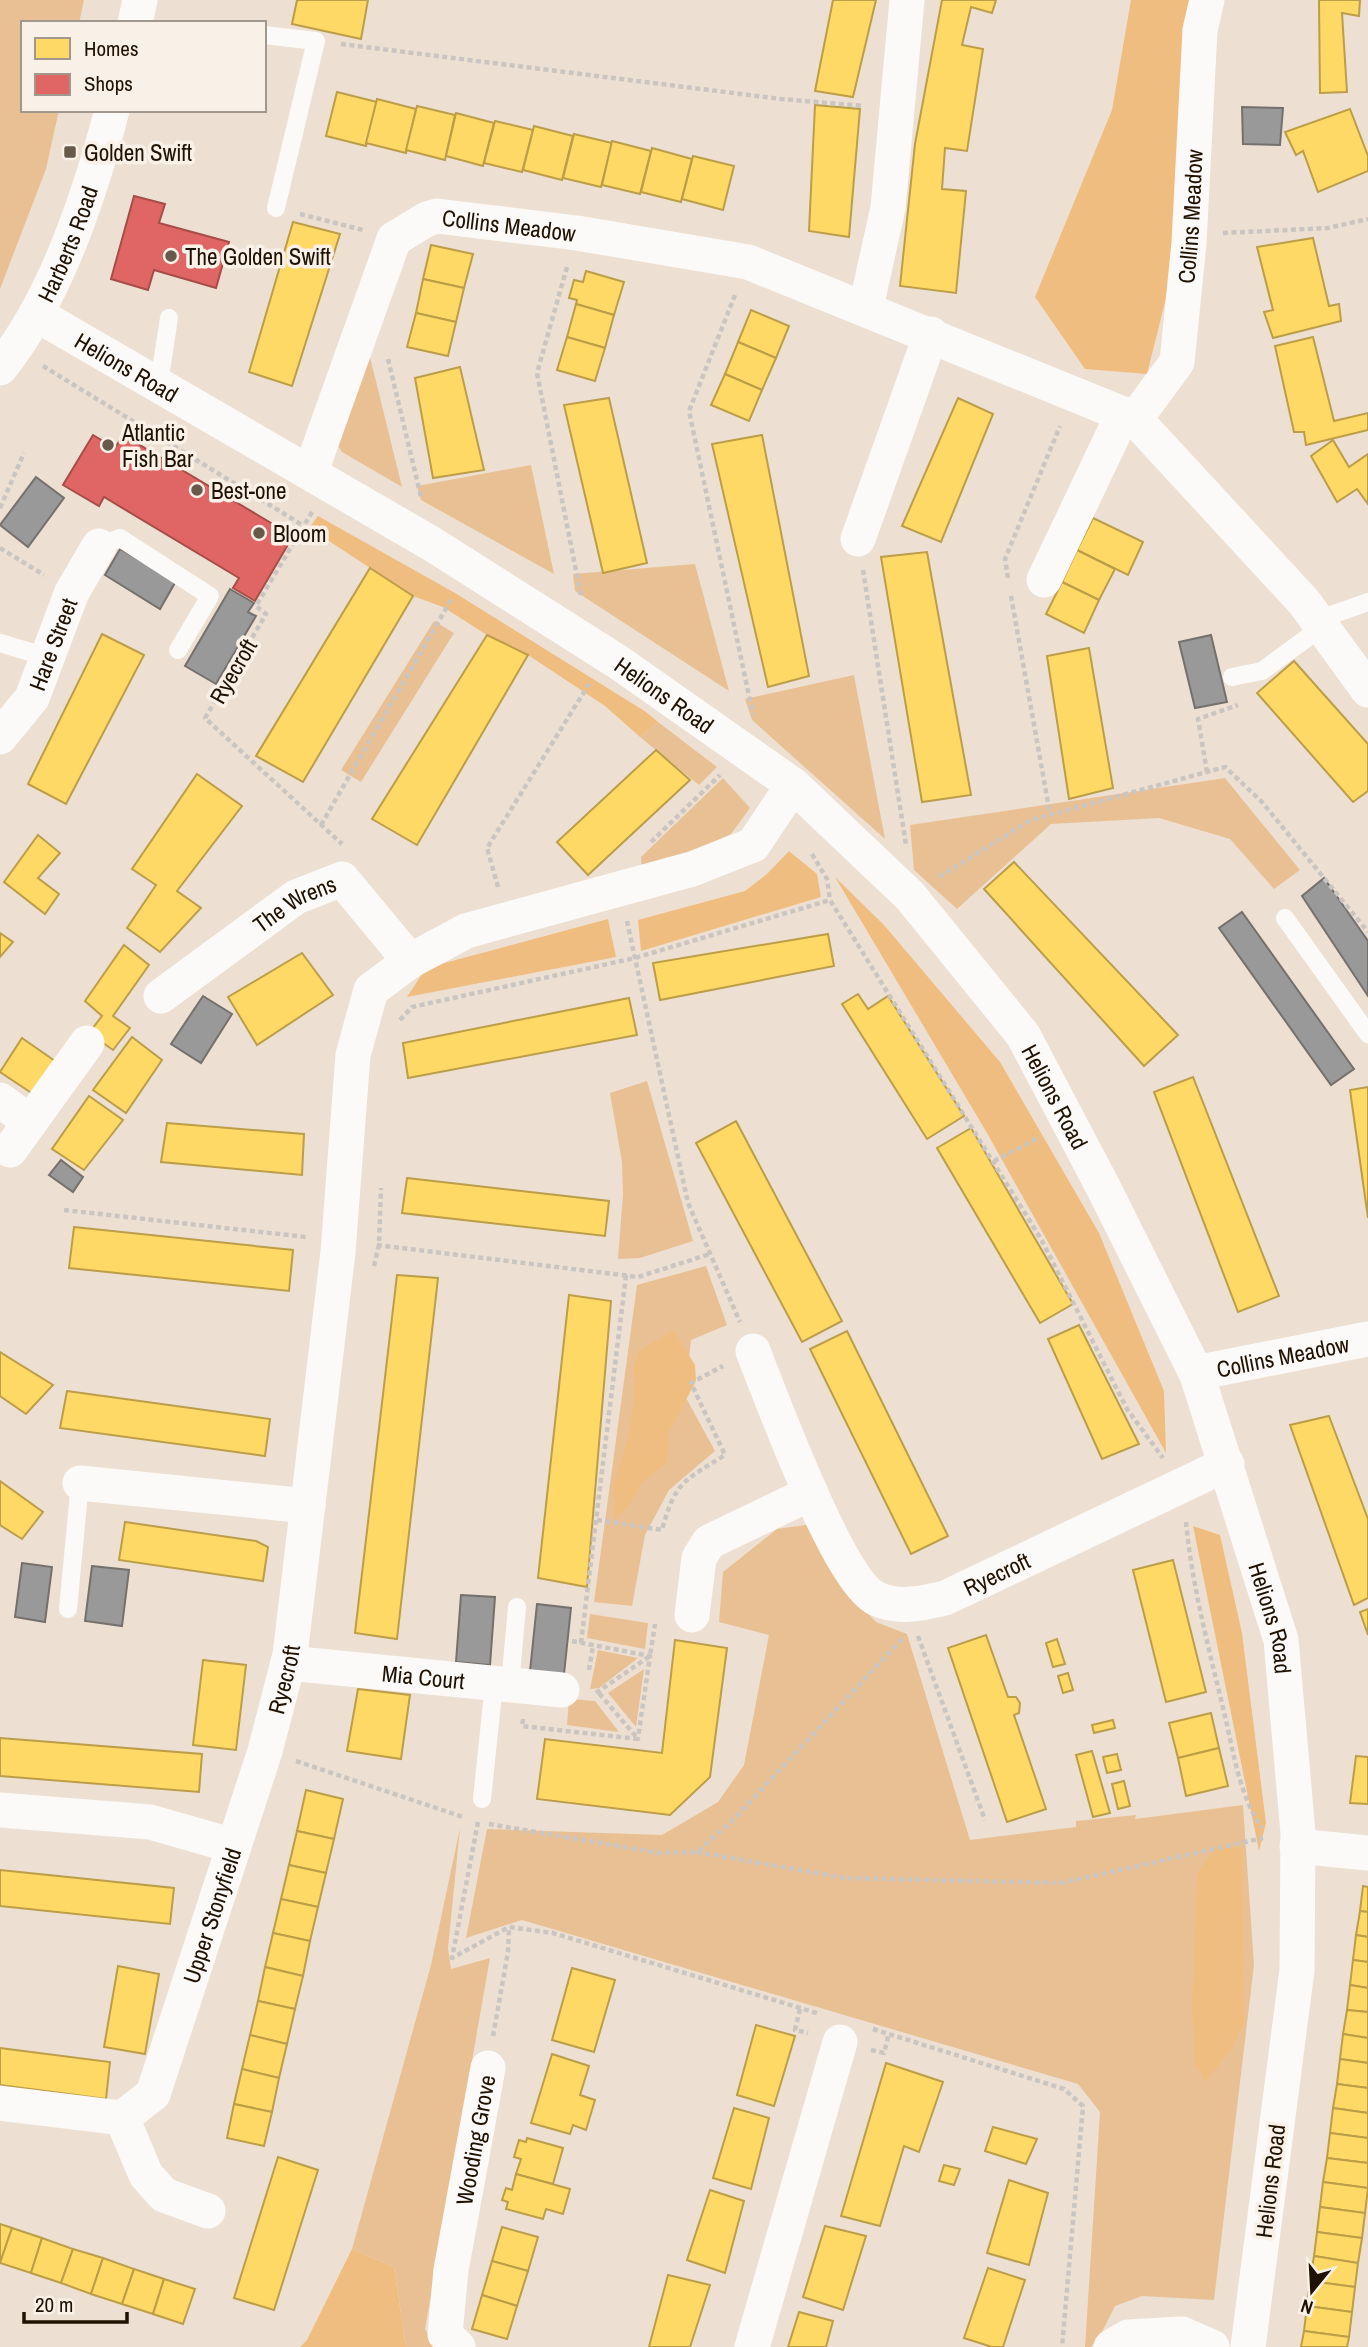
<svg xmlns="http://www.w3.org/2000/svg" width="1368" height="2347" viewBox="0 0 1368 2347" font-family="'Archivo Narrow',sans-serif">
<rect width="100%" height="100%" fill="#ede0d2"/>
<g fill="#e9c094">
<path d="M0,0h84l-5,23h-56v87h36l-13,59 -46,120z"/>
<path d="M370,357l32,130 -60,-35 -7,-11z"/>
<path d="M531,465l23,109 -133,-74 -4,-14z"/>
<path d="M695,564l34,127 -154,-100 -2,-17z"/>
<path d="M434,621l20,12 -93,149 -20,-12z"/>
<path d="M854,675l31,164 -133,-119 -7,-21z"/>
<path d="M658,722l59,45 -18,18 -59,-48z"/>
<path d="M723,778l27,30 -19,26 -89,40 -1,-17z"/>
<path d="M1225,778l75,92 -26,19 -44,-50 -71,-21 -108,6 -94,85 -43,-39 -4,-45z"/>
<path d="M647,1081l46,160 -53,17 -22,1 5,-64 -1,-33 -12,-69z"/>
<path d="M706,1266l21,59 -36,15 -6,56 30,55 -46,39 -24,45 -13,71 -38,-4 43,-317z"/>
<path d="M813,1524l33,66 30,32 31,12 63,206 106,-13v-6l60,-6 -1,4 108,-14 11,160 -40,335 -72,-4 -27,10 -16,32 -8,9h-6l15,-235 -22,-28 -556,-164 -56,18 21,-109 175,6 56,-33 26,-37 25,-130 -50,-13 4,-50 54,-43z"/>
<path d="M590,1614l58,9 -3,26 -58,-11z"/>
<path d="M598,1650l40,8 -39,30 -9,1z"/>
<path d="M644,1669l-8,58 -28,-34z"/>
<path d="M569,1699l26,2 24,31 -52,-7z"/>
<path d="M460,1828l-12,120 3,21 39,-11 -65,371 11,18h-30l-12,-80 -42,-18 79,-284z"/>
</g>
<g fill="#f0bd80">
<path d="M1131,0h60l-10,238 -34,136 -62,-5 -50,-72 77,-187z"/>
<path d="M318,516l137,77 191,119 12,10 -18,15 -35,-31 -77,-51 -41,-20 -44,-28 -30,-11 -104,-68z"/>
<path d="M789,851l28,23 4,23 -180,54 -3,-31 107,-29 22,-17z"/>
<path d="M835,877l49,48 116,137 99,171 65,158 2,62 -179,-320z"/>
<path d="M608,919l8,38 -209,40 19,-29z"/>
<path d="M673,1330l22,35 1,16 -27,51 -2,30 -26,21 -11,20 -15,17 -1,-38 14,-43 5,-31 1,-42 4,-14z"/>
<path d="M1193,1526l27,9 22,98 24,190 -7,28z"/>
<path d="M1218,1844l24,4 2,174 -12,26 -27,34 -10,-18 -3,-56 5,-134z"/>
<path d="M352,2249l42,18 12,80h-106l7,-7z"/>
</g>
<g fill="#ffd966" stroke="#bc9d48" stroke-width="2">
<path d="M297,0h71l-7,39 -69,-15z"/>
<path d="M833,0h43l-23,97 -38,-6z"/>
<path d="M942,0h54l-4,13 -21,-6 -9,38 21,4 -16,102 -22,-3 -3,41 24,2 -10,102 -56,-7 15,-142z"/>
<path d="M1319,0h41l-1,16 -17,-3 5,79 -27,1z"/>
<path d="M337,92l40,10 -11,44 -40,-10z"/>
<path d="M377,99l39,10 -10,44 -40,-10z"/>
<path d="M815,105l45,4 -11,128 -40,-6z"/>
<path d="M417,106l38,9 -10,45 -39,-10z"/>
<path d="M1350,109l18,47v15l-50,21 -15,-41 -7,4 -11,-23z"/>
<path d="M456,113l38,10 -11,43 -37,-10z"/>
<path d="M495,121l38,9 -11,42 -38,-9z"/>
<path d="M534,126l39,10 -11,44 -39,-10z"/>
<path d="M574,134l38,9 -11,44 -38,-9z"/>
<path d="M612,141l39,10 -11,43 -38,-9z"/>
<path d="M652,148l40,11 -11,43 -40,-10z"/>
<path d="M693,156l41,10 -11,44 -41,-11z"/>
<path d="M293,222l47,12 -48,152 -43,-14z"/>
<path d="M1313,238l16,68 10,-2 2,17 -68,17 -9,-26 9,-2 -16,-63z"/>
<path d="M431,245l42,9 -9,34 -41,-9z"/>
<path d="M586,271l38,11 -10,33 -38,-11 1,-4 -8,-2 5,-18 9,2z"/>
<path d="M423,279l41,9 -8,34 -40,-9z"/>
<path d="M576,304l38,11 -9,33 -38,-11z"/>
<path d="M751,310l38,16 -13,32 -38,-16z"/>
<path d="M416,313l40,9 -8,34 -41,-9z"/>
<path d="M567,337l38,11 -10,33 -38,-11z"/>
<path d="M1313,337l21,84 34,-8v17l-62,15 -2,-13h-10l-19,-86z"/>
<path d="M738,342l38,16 -14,32 -37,-16z"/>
<path d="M460,367l24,103 -51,8 -18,-100z"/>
<path d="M725,374l37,16 -13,31 -38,-16z"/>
<path d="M609,398l38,165 -44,10 -39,-168z"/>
<path d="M958,398l35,16 -52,128 -39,-16z"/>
<path d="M762,435l47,241 -41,11 -56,-243z"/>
<path d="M1333,440l16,27 19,-13v50l-11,-15 -20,13 -26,-46z"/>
<path d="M1093,518l50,24 -15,33 -51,-25z"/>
<path d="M1077,550l38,19 -16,31 -37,-18z"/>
<path d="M927,552l44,243 -49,7 -41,-245z"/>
<path d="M370,568l43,28 -110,186 -47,-26z"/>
<path d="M1062,582l37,18 -15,33 -38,-19z"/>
<path d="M102,634l42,21 -78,149 -38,-20z"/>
<path d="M487,635l41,20 -111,190 -45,-26z"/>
<path d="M1089,648l24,140 -44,11 -22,-143z"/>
<path d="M1294,661l74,83v47l-15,11 -96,-109z"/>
<path d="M656,750l34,30 -102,95 -31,-33z"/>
<path d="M197,774l45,32 -65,85 24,17 -41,44 -33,-24 29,-43 -24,-16z"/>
<path d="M38,835l22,18 -22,25 21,16 -14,20 -41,-32z"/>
<path d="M1014,862l164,173 -34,31 -160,-177z"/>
<path d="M0,933l13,9 -13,15z"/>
<path d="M828,934l6,32 -174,34 -7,-37z"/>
<path d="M124,945l25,20 -36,51 17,12 -17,22 -24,-17 13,-17 -17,-15z"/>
<path d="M302,953l31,42 -76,50 -29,-48z"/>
<path d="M858,994l10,15 20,-13 76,120 -37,23 -85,-135z"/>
<path d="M629,998l8,37 -229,43 -5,-35z"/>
<path d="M132,1037l30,23 -36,53 -33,-23z"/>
<path d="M22,1038l43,30 -23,32 -42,-28z"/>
<path d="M1193,1077l86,219 -41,16 -84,-220z"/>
<path d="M1368,1087v131l-18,-128z"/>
<path d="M89,1096l34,24 -39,50 -32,-21z"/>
<path d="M736,1121l106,200 -40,21 -106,-199z"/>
<path d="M167,1123l137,11 -2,41 -141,-13z"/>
<path d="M971,1128l102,176 -33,19 -103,-175z"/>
<path d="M407,1178l202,23 -4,35 -203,-23z"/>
<path d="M74,1227l219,23 -4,41 -220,-23z"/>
<path d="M397,1275l41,3 -41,361 -42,-6z"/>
<path d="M569,1295l42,6 -24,286 -49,-9z"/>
<path d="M1079,1325l60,119 -37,15 -54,-120z"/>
<path d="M847,1331l101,205 -37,18 -101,-205z"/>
<path d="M0,1352l53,33 -27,29 -26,-18z"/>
<path d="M67,1391l203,28 -5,37 -205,-28z"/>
<path d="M1329,1416l39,103v79l-14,7 -64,-180z"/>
<path d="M0,1481l43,31 -21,27 -22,-14z"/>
<path d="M125,1522l131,19 12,6 -5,34 -144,-21z"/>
<path d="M1173,1560l33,132 -40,10 -33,-132z"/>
<path d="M1368,1609v26l-8,-23z"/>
<path d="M986,1635l22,62h8l4,6 -1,10 -5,2 32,94 -39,13 -59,-174z"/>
<path d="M1057,1639l8,25 -12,3 -7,-24z"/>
<path d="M675,1640l52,8 -17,129 -40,38 -133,-16 8,-60 117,14z"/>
<path d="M203,1660l43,5 -10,85 -43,-5z"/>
<path d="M1068,1673l5,17 -10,3 -5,-17z"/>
<path d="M358,1689l52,6 -9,64 -54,-8z"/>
<path d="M1211,1713l8,35 -41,10 -9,-35z"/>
<path d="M1113,1720l2,8 -21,5 -2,-8z"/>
<path d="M0,1738l202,16 -3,38 -199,-16z"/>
<path d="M1219,1748l9,38 -42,10 -8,-38z"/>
<path d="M1092,1751l18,62 -17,4 -17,-62z"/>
<path d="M1117,1754l4,16 -14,3 -4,-16z"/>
<path d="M1356,1756l12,1v47l-18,-1z"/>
<path d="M1124,1781l6,25 -12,3 -6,-25z"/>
<path d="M306,1790l37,9 -9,40 -37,-8z"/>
<path d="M297,1831l37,8 -8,34 -37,-8z"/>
<path d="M289,1865l37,8 -8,34 -37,-8z"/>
<path d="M0,1870l174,18 -4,36 -170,-18z"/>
<path d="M1363,1886l5,1v25l-8,-1z"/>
<path d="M281,1899l37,8 -8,34 -37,-8z"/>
<path d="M1360,1911l8,1v25l-12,-2z"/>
<path d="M273,1933l37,8 -7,35 -38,-9z"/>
<path d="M1356,1935l12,2v25l-15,-2z"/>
<path d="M1353,1960l15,2v26l-18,-3z"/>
<path d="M118,1966l41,8 -14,80 -41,-7z"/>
<path d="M265,1967l38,9 -8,33 -37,-8z"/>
<path d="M572,1968l43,12 -21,72 -42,-12z"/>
<path d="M1350,1985l18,3v24l-21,-2z"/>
<path d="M258,2001l37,8 -8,35 -37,-9z"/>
<path d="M1347,2010l21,2v26l-25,-4z"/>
<path d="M756,2025l39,11 -21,70 -37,-11z"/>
<path d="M1343,2034l25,4v25l-28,-4z"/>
<path d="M250,2035l37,9 -8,34 -37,-9z"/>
<path d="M0,2048l110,14 -4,37 -106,-14z"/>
<path d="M552,2054l37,12 -9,29 15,5 -9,30 -13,-5 -3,9 -39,-11z"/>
<path d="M1340,2059l28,4v25l-31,-4z"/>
<path d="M886,2063l57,19 -24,70 -15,-6 -24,80 -39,-10z"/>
<path d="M242,2069l37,9 -7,34 -38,-8z"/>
<path d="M1337,2084l31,4v25l-35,-5z"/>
<path d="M234,2104l38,8 -8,34 -37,-8z"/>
<path d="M734,2108l35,10 -18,71 -38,-11z"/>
<path d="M1333,2108l35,5v25l-38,-5z"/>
<path d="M993,2127l44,12 -11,25 -41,-13z"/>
<path d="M1330,2133l38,5v25l-41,-5z"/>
<path d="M527,2138l36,10 -10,36 -37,-10 5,-15 -7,-2 5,-17 7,2z"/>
<path d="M278,2157l40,13 -44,140 -40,-12z"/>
<path d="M1327,2158l41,5v25l-45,-6z"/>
<path d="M944,2165l16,4 -6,16 -15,-4z"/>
<path d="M516,2174l54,15 -7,25 -17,-5 -3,10 -37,-10 2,-7 -6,-2 4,-12 6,2z"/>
<path d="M1009,2180l39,13 -19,72 -42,-12z"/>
<path d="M1323,2182l45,6 -3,25 -45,-6z"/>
<path d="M710,2190l34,11 -19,72 -38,-13z"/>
<path d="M1320,2207l45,6 -3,25 -45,-6z"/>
<path d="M0,2224l12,4 -12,35z"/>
<path d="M825,2226l41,10 -23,74 -40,-13z"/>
<path d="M502,2227l36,10 -10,34 -36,-10z"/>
<path d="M12,2228l30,10 -11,35 -31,-10z"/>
<path d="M1317,2232l45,6 -4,25 -44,-7z"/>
<path d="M42,2238l31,11 -12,34 -30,-10z"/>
<path d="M73,2249l30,9 -12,36 -30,-11z"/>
<path d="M1314,2256l44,7 -3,24 -45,-6z"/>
<path d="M103,2258l31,11 -12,35 -31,-10z"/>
<path d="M492,2261l36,10 -11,35 -35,-11z"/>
<path d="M988,2268l37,12 -22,67h-11l-28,-9z"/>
<path d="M134,2269l30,10 -11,35 -31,-10z"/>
<path d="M668,2275l42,10 -20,62h-41z"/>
<path d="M164,2279l31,10 -12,35 -30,-10z"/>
<path d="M1310,2281l45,6 -3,25 -45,-6z"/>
<path d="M482,2295l35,11 -10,33 -35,-10z"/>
<path d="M1307,2306l45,6 -3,25 -45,-6z"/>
<path d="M799,2312l34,9 -7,26h-38z"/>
<path d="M1304,2331l45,6 -2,10h-46z"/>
</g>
<g fill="#e06666" stroke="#a64d48" stroke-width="2">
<path d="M134,196l31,8 -6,19 70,19 -13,46 -62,-18 -6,20 -37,-11z"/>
<path d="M93,435l22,13 8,-13 170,101 -38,65 -22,-13 6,-10 -135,-81 -5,9 -36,-21z"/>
</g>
<g fill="#999" stroke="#75706c" stroke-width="2">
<path d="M1242,107l41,1 -3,37 -37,-1z"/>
<path d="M36,477l28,21 -36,49 -28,-22z"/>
<path d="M120,549l56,32 -16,28 -55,-34z"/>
<path d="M230,589l24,14 -6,9 8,4 -40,68 -31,-18z"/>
<path d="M1211,635l16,67 -32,6 -16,-66z"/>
<path d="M1324,878l44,63v55l-66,-100z"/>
<path d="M1242,912l112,157 -23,16 -112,-157z"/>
<path d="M203,996l29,18 -31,49 -30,-19z"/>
<path d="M61,1160l22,17 -10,15 -24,-17z"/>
<path d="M22,1563l30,4 -7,55 -30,-5z"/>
<path d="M92,1566l37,4 -7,56 -37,-5z"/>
<path d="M461,1595l34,2 -5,68 -34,-3z"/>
<path d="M537,1604l34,4 -7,66 -34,-3z"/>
</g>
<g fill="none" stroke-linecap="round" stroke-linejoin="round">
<g stroke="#cac5c1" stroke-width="4.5" stroke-dasharray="5 3.5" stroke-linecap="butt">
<path d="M341,44l440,55 83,7"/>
<path d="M300,214l63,16"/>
<path d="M1223,233l105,-5 40,-9"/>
<path d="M567,267l-30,106 44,223"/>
<path d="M735,295l-46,116 64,304"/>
<path d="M388,359l33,138"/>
<path d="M43,366l261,160"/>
<path d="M0,508l24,-55"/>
<path d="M312,512l-56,94 10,8 -61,104 137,126"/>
<path d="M0,548l44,27"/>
<path d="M863,570l43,275"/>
<path d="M1008,578l-3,-19 55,-133"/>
<path d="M1011,596l39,218"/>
<path d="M1207,772l-9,-53 40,-14"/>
<path d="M321,825l131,-227"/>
<path d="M651,842l69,-67"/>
<path d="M812,854l15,25 3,21"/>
<path d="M939,877l92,-57 194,-53 37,35 106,130"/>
<path d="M498,887l-11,-39 102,-164"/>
<path d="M627,921l61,282 52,119"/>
<path d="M400,1020l12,-13 223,-49 195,-58 211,339 86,170 36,49"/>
<path d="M994,1161l46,-24"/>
<path d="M64,1210l242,27"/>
<path d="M377,1245l261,32 72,-23"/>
<path d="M374,1266l5,-21 2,-57"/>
<path d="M597,1520l65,10c13,-49 22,-49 63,-75l-34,-72 32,-17"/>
<path d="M1186,1522c6,64 23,127 38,190 9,37 15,84 38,116"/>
<path d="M918,1636l67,184"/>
<path d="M572,1641l78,15 -12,82"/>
<path d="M581,1643l45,-368"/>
<path d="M589,1670l4,-25"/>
<path d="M596,1693l54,-37 5,-32"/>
<path d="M523,1719l-1,7 116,13 -39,-46"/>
<path d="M296,1761l167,56"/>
<path d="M478,1822l-26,136 57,-31 44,6 267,81"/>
<path d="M489,1824l170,29 38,-1 35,-31 170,-182"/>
<path d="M697,1852l148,26 216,5 202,-45"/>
<path d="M800,2009l-5,21 13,3"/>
<path d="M873,2029l191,60 19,17 -21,241"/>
<path d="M493,2036l15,-84 1,-25"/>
<path d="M871,2050l13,3 5,-20"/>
</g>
<g stroke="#fcfaf8" stroke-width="18">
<path d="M264,35l52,6 -40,167"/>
<path d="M159,383l10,-65"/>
<path d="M99,546l21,-8 90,58 -32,54"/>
<path d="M1317,620l51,-18"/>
<path d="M0,643l47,14"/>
<path d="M1232,677l30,-6 60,-44"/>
<path d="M1285,918l83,116"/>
<path d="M68,1609l12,-126"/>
<path d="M510,1685l7,-78"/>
<path d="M482,1799l12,-115"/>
</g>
<g stroke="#fcfaf8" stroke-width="35">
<path d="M135,23l5,-23"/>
<path d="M866,307l22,-99 19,-208"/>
<path id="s1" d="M36,314l396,230 186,118 175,123 117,111 113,139 80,152 94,188 84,265 17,193 -1,137 -49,377"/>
<path id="s2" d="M0,368c55,-68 90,-173 112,-258"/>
<path id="s3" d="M1135,419l42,-57 12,-119 11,-213 7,-30"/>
<path id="s4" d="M311,471l83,-232 33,-20 10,-3 140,17 171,29 387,157 169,183 64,88"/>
<path d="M858,539l73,-205"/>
<path d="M1044,580l79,-166"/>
<path id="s5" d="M0,737l32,-39 40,-106 27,-46"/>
<path id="s6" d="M161,996l135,-99 46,-18 68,82"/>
<path d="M0,1100l30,22"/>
<path d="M10,1150l77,-107"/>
<path id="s7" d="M753,1351c18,46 86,231 124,248 23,10 45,4 68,-1l282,-134"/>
<path id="s8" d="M1197,1375l14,-5 157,-31"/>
<path d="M80,1483l228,23"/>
<path d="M692,1615l7,-57 10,-16 102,-49"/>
<path id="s9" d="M288,1663l274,27"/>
<path d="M0,1810l150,12 84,24"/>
<path d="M1297,1846l71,7"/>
<path id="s10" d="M0,2103l122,15 31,-24 112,-343 25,-96 48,-403 15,-197 18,-65 39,-29 56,-30 226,-62 61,-24 40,-60"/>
<path d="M122,2118l24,57 18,20 44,16"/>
<path id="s11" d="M458,2347l-13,-13 6,-64 37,-202"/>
<path d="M752,2347l88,-305"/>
<path d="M1111,2347l17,-10 54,-3 30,13"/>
</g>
</g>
<g fill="#685a4b" stroke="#f9f0e8" stroke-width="2.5">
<rect x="63" y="145" width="14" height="14" rx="3.5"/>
<circle cx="171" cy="256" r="7"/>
<circle cx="108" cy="445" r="7"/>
<circle cx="197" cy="490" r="7"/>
<circle cx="259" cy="533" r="7"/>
</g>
<g text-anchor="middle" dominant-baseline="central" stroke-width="7" stroke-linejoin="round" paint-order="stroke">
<g font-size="23" fill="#201203" stroke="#f9f0e8" text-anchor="start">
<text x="84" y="152">Golden Swift</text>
<text x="185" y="256">The Golden Swift</text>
<text x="122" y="432">Atlantic<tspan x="122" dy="26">Fish Bar</tspan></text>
<text x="211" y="490">Best-one</text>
<text x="273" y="533">Bloom</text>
</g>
<g font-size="23" fill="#201203" stroke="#f9f0e8">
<text stroke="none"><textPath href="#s3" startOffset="217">Collins Meadow</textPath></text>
<text stroke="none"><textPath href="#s4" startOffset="368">Collins Meadow</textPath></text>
<text stroke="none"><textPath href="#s2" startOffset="142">Harberts Road</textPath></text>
<text stroke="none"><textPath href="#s1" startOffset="105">Helions Road</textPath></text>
<text stroke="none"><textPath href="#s5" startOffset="108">Hare Street</textPath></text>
<text transform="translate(233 671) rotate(-60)">Ryecroft</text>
<text stroke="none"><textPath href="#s1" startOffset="735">Helions Road</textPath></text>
<text stroke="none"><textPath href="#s6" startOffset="163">The Wrens</textPath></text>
<text stroke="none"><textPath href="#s1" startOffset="1302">Helions Road</textPath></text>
<text stroke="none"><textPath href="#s8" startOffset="88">Collins Meadow</textPath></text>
<text stroke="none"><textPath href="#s7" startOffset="406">Ryecroft</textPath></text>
<text stroke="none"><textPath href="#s1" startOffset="1869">Helions Road</textPath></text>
<text stroke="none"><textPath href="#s9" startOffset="136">Mia Court</textPath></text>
<text stroke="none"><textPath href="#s10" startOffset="597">Ryecroft</textPath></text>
<text stroke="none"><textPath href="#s10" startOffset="350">Upper Stonyfield</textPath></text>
<text stroke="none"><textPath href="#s11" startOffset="215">Wooding Grove</textPath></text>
<text transform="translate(1270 2181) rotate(-83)">Helions Road</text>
</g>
</g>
<rect x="21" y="21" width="245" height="91" fill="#f9f0e8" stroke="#a2978c" stroke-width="2"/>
<rect x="35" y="38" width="35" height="21" fill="#ffd966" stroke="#a2978c" stroke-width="2"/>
<text x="84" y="56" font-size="21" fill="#201203">Homes</text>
<rect x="35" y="74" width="35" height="21" fill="#e06666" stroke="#a2978c" stroke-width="2"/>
<text x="84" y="91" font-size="21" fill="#201203">Shops</text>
<g transform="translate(1312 2291) rotate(198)" stroke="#f9f0e8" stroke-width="5" paint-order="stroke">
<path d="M0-5L12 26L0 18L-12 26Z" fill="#201203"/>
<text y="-10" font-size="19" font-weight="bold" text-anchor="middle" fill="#201203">N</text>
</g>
<path d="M24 2312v10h103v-10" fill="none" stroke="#201203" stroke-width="3.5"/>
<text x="35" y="2312" font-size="21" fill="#201203" stroke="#f9f0e8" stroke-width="5" paint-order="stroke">20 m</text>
</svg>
